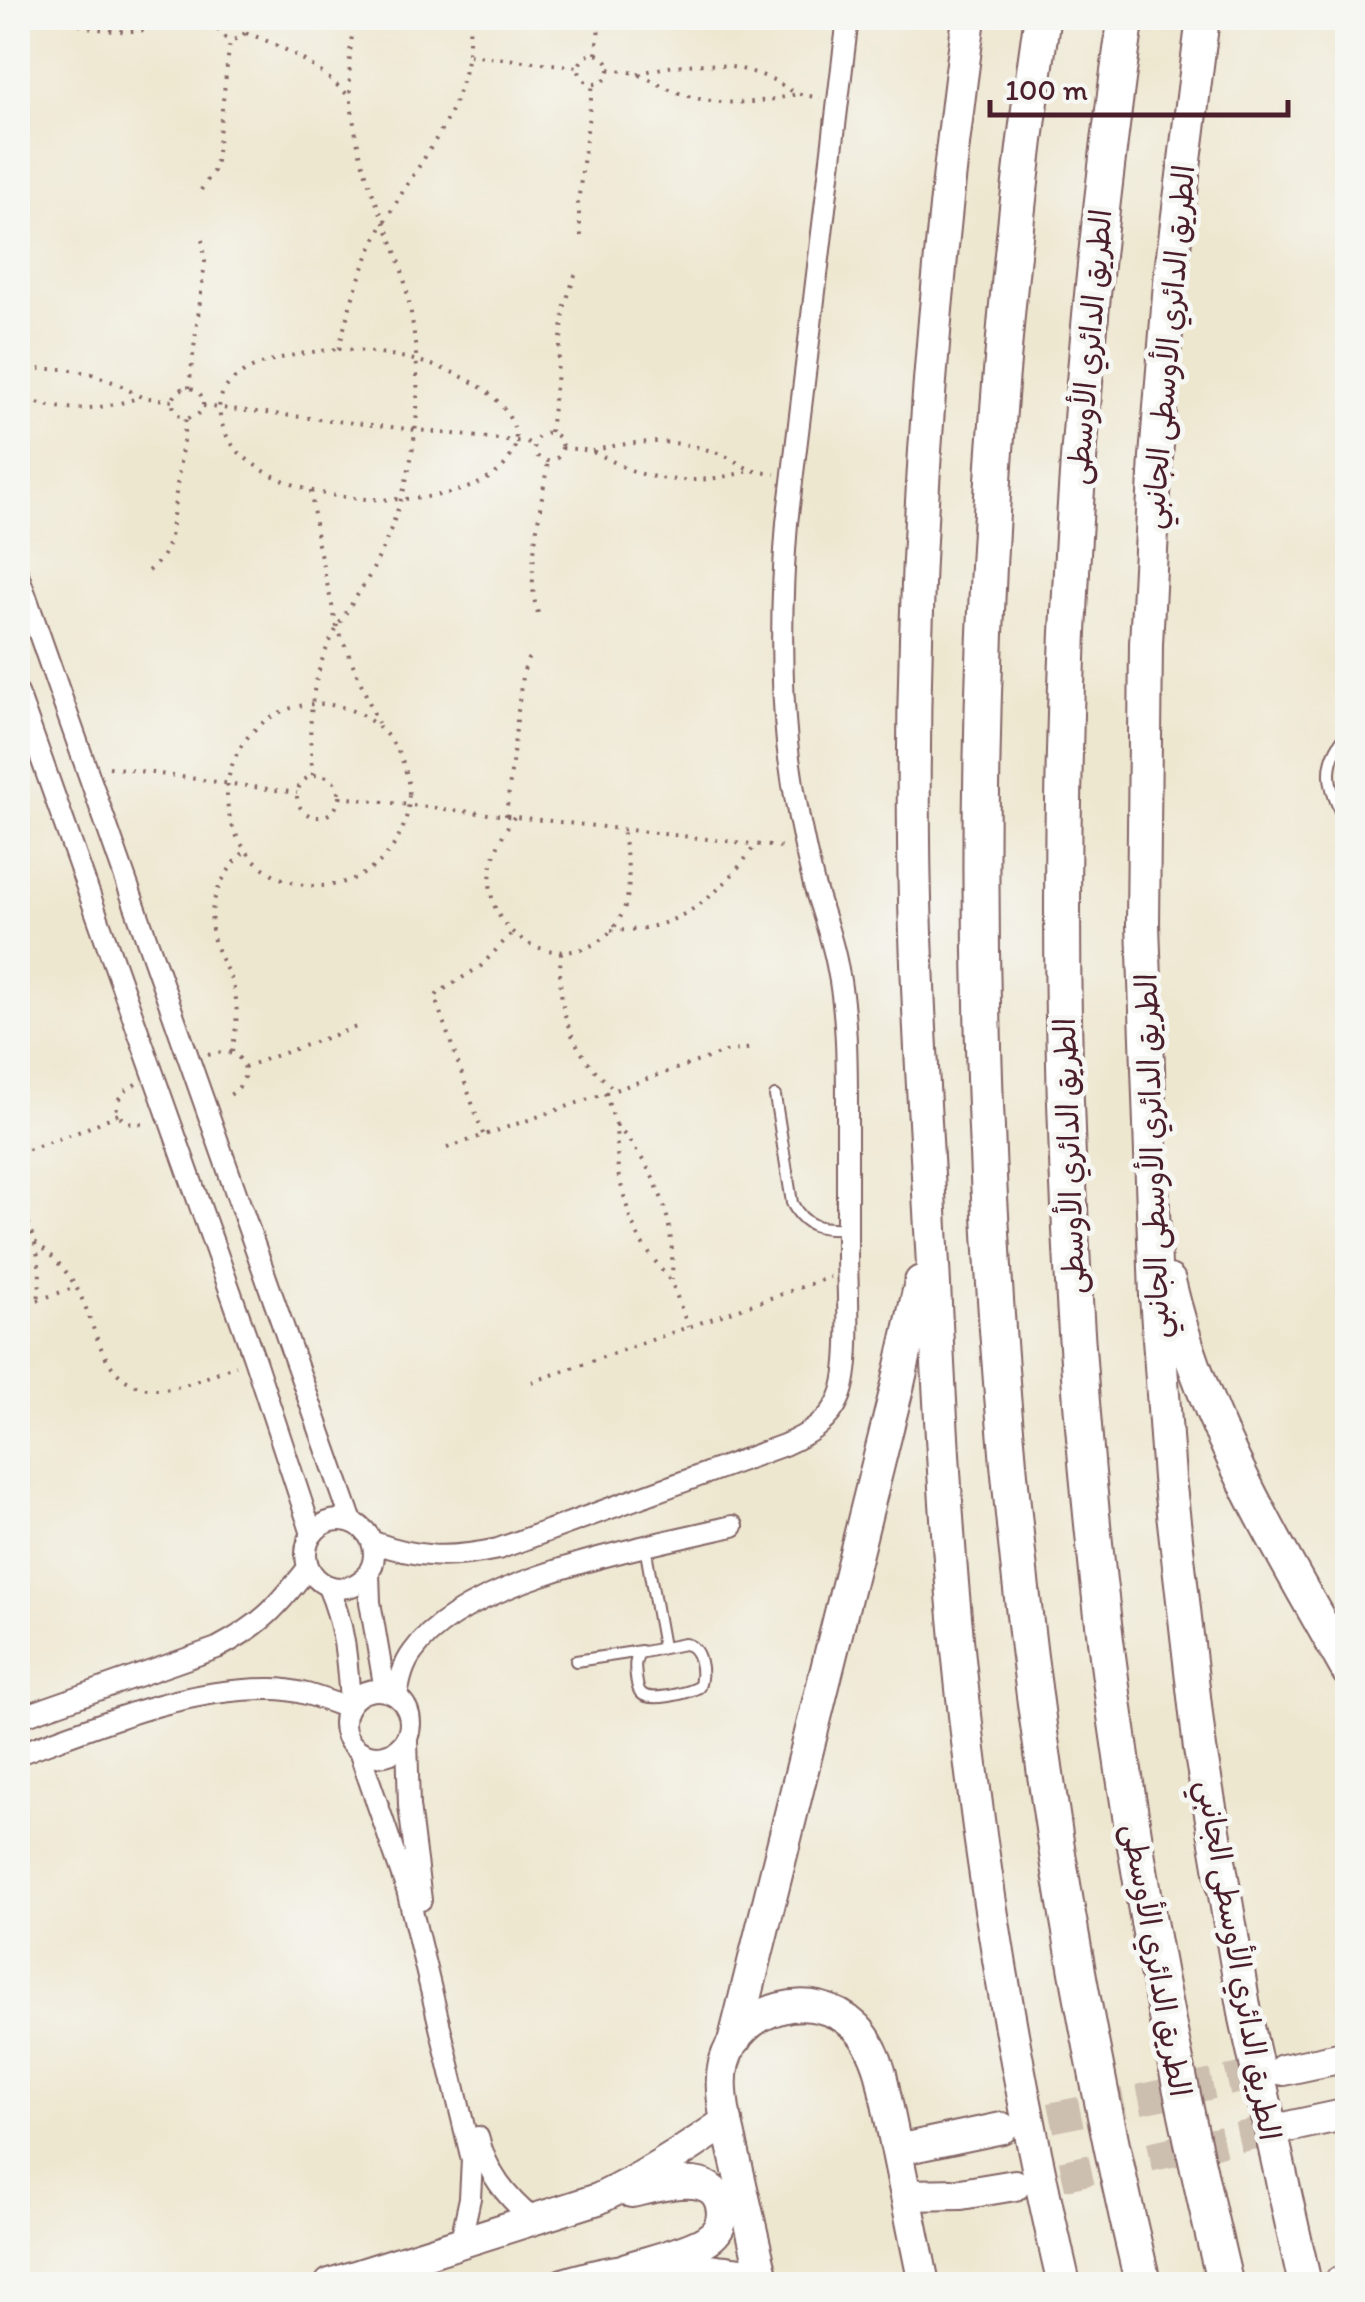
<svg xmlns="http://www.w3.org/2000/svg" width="1365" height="2302" viewBox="0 0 1365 2302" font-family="Itim,'Playpen Sans Arabic',sans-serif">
<rect width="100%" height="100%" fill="#f6f6f2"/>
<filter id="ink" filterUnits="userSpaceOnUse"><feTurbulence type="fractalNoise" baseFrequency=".01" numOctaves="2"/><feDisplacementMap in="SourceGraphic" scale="20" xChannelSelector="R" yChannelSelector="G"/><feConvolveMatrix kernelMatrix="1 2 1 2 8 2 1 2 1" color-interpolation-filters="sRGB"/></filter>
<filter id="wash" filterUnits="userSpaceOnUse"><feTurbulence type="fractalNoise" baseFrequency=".0048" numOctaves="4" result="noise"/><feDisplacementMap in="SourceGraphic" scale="40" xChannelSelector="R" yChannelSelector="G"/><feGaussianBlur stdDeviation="2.25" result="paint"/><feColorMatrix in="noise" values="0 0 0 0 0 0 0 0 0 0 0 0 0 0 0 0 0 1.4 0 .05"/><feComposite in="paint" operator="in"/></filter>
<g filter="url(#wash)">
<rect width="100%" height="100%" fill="#eee7d0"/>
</g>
<g filter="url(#ink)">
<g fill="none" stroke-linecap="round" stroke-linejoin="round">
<g stroke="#cdbfaf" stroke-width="30" stroke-dasharray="30 15" stroke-linecap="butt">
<path d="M1007,2127l273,-57"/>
<path d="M1018,2185l274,-59"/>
</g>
<defs>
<g id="service">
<path d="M1348,732c-31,36 -16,60 0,98"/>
<path d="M775,1096l17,107c13,25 28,26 54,25"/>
<path d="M645,1546l18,101"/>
<path d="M684,1644c17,1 20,29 15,43 -11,6 -49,16 -58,6 -4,-4 -4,-10 -5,-16 -1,-10 -2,-15 3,-24z"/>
<path d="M576,1661l65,-10"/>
</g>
<g id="minor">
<path d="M18,574l334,948"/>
<path d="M18,693l236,665 58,176"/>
<circle cx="340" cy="1554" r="34"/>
<path d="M373,1542c47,17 77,17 125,7l286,-104c23,-10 46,-23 56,-48 13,-30 7,-109 7,-144 0,-48 0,-96 0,-144 0,-48 0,-97 -10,-144 -5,-27 -15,-53 -23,-80 -12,-47 -21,-94 -27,-142 -7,-73 -6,-146 0,-220l61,-505"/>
<path d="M369,1573l1,29 15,88"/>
<path d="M328,1587c17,39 19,73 22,115"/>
<circle cx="377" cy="1723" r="33"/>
<path d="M397,1695c3,-15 6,-30 16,-43 51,-73 235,-106 320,-126"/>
<path d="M18,1718l199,-70c46,-24 60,-41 91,-80"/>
<path d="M407,1740l2,66 12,94"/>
<path d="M359,1751l48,139 65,270 -2,38 -10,46"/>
<path d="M18,1754c82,-30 165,-66 254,-65 27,0 51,10 75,19"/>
<path d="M478,2137c9,36 28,60 56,83"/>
</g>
<g id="primary">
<path d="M1283,2070l65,-14"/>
<path d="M1292,2126l56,-12"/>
<path d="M897,2150l105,-22"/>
<path d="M907,2195l54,-1 54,-9"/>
<path d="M627,2268c21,-7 65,-17 81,-29 9,-6 14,-15 14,-26 -3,-48 -63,-26 -91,-21"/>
<path d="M1340,2282l8,-2"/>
<path d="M330,2284l268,-85c46,-22 87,-48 129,-78"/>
<path d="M563,2284c75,-24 122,-19 199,-8"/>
<path d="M764,2284l-40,-174c-2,-16 -4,-31 0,-47 16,-57 89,-77 132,-36 13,13 20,30 25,47l43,210"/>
</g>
<g id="trunk">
<path d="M969,18c-37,272 -58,547 -55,822 1,130 10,259 17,389 7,122 11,244 22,366 20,232 58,463 111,689"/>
<path d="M1203,18l-32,253 -15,186 -10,187 -3,280 13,372 13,182 31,271 46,269 59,266"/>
<path d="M1169,1281c33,142 109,265 179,390"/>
<path d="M735,2039l163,-655 23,-102"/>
</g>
<g id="motorway">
<path d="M1042,18c-52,356 -70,715 -57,1075 14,403 64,799 158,1191"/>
<path d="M1126,18c-55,382 -74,769 -58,1155 8,199 25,397 55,594 26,174 61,346 102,517"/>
</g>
</defs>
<use href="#service" stroke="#836565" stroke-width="14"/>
<use href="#minor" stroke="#836565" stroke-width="24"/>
<use href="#primary" stroke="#836565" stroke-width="34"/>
<use href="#trunk" stroke="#836565" stroke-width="36"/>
<use href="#motorway" stroke="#836565" stroke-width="39"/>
<g stroke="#836565" stroke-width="4" stroke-dasharray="2.5 8" stroke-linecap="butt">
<path d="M59,18c43,17 84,17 127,3"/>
<path d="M180,18l6,3 31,3"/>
<path d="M220,18c-4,10 -1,18 10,22 14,-1 20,-10 15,-22"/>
<path d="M249,26l50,-8"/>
<path d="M246,33c41,14 73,34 105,65"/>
<path d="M596,54l4,-36"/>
<circle cx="594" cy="69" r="15"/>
<path d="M469,55l110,12"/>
<path d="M609,69c10,2 22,2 31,6 14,6 27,14 42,19 38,13 77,10 115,0"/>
<path d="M638,74c45,-13 87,-14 131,4 10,4 18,12 28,15 7,3 16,3 23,5"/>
<path d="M201,190l12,-18 3,-11 14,-121"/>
<path d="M581,236l-3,-33 15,-120"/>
<path d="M339,349c49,2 145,19 170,68 8,14 10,28 0,42 -30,48 -152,46 -200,31 -22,-7 -50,-19 -67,-35 -12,-10 -19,-24 -22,-39 -10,-53 83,-64 119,-67z"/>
<path d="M339,349c10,-44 24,-89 47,-129 39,-70 88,-117 83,-202"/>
<path d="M18,371l21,-2h27l26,5 26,10 23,13 33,4"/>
<path d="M189,388l16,-127 -2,-18 -4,-9"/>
<circle cx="188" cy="403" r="15"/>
<path d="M18,396c41,18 81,15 123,1"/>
<path d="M203,406l330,37"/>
<path d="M550,432l15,-127 10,-30"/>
<circle cx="548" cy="447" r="14"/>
<path d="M562,448c10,1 22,1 31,4 15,6 28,15 43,20 38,13 78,9 116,-2"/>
<path d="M592,451c45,-12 87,-13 131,4 10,4 19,11 28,15 7,2 16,3 24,4"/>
<path d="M311,491l6,49 20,87 41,96"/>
<path d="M148,571c12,-9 18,-18 22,-33l16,-120"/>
<path d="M538,613c-14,-36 4,-111 10,-152"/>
<circle cx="318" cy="795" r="91"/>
<path d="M109,767l188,26"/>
<circle cx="318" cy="796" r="21"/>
<path d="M313,775c-6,-52 -3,-100 24,-147 12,-22 28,-42 39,-65 23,-48 38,-99 41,-153 2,-50 -4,-102 -18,-150 -8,-24 -19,-47 -28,-71 -19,-53 -28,-115 -16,-171"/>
<path d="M340,797l447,51"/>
<path d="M506,816l16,-140 6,-17 5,-6"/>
<path d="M514,817c-84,119 79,184 111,89 8,-24 1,-52 -3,-77"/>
<path d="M611,930c65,4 110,-35 145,-86"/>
<path d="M561,952c-5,58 9,99 54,138"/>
<path d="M232,1052c4,-21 7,-42 2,-63 -3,-13 -11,-24 -16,-37 -16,-38 -1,-73 27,-101"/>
<path d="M208,1055c38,-13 52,26 16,43"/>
<path d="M244,1067l118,-42"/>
<path d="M136,1084c-32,16 -22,45 13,39"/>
<path d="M605,1093l11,32 2,49 13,47 11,23 30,39 16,44"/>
<path d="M616,1125c42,47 59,92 56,155"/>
<path d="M483,1134l-48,-136 3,-5 43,-27 30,-32"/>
<path d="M447,1148l278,-96 28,-4"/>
<path d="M18,1153l63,-22 37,-17"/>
<path d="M18,1193c13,38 27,66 20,107"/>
<path d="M35,1242c17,13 31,27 42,47 22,39 22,101 84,100 25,-1 51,-15 75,-24"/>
<path d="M18,1307l58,-20"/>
<path d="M532,1382l298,-105"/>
</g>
<use href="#service" stroke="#fff" stroke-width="10"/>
<use href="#minor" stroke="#fff" stroke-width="20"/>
<use href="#primary" stroke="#fff" stroke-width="30"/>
<use href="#trunk" stroke="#fff" stroke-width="32"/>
<use href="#motorway" stroke="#fff" stroke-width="35"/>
</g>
</g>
<g text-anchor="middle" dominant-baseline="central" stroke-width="10" stroke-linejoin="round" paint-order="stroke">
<g font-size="30" fill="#4a1f2b" stroke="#f6f6f2">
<text transform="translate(1089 347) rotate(-85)">الطريق الدائري الأوسطى</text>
<text transform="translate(1168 347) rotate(-85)">الطريق الدائري الأوسطى الجانبي</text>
<text transform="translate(1069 1156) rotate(-92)">الطريق الدائري الأوسطى</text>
<text transform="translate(1152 1156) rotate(-92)">الطريق الدائري الأوسطى الجانبي</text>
<text transform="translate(1157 1960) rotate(80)">الطريق الدائري الأوسطى</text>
<text transform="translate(1239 1960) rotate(80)">الطريق الدائري الأوسطى الجانبي</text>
</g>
</g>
<rect width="1365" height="2302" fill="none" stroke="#f6f6f2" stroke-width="60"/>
<path d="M990 100v15h298v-15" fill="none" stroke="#4a1f2b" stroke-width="5"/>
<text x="1005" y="100" font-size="30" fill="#4a1f2b" stroke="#f6f6f2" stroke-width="8" paint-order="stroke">100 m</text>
</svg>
